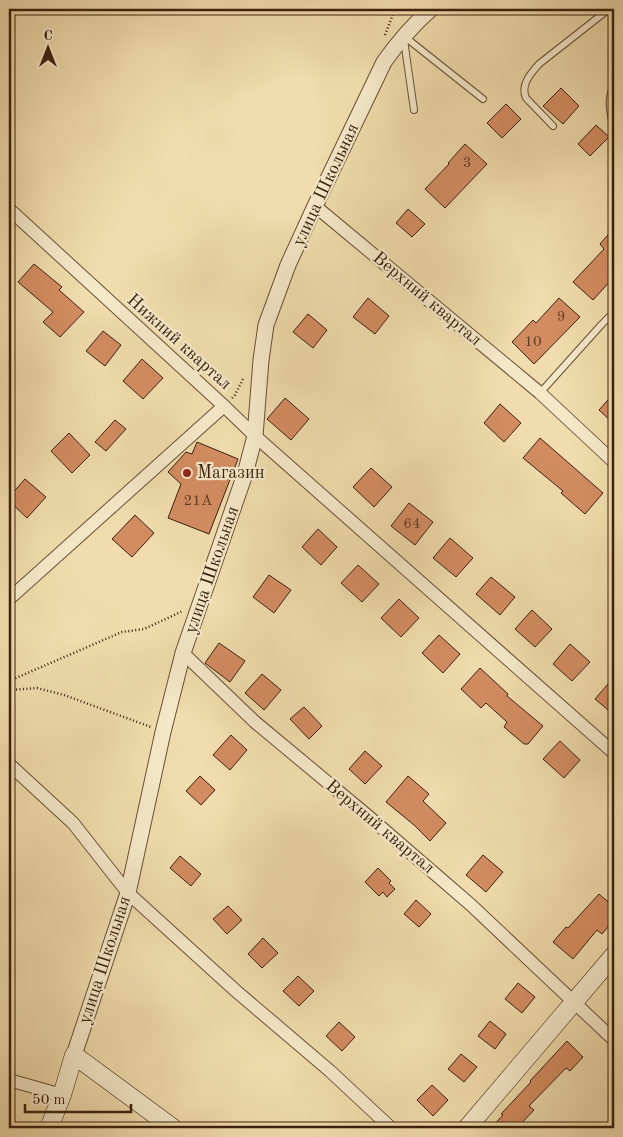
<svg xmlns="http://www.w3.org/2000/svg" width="623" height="1137" viewBox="0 0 623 1137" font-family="'Old Standard TT',serif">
<rect width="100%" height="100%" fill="#f0dcac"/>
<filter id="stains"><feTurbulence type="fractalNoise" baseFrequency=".004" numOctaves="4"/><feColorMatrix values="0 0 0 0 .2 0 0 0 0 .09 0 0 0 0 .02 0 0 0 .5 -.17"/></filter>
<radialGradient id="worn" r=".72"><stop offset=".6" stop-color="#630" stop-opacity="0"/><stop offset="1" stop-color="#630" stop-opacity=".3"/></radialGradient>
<g fill="#d38c62" stroke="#3b210f">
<path d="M561,88l18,18 -16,18 -20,-18z"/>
<path d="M506,104l15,15 -19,19 -15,-15z"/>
<path d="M596,125l13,12 -19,19 -12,-12z"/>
<path d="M465,144l22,20 -42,44 -20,-19 24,-25 -1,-1z"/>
<path d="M408,209l17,15 -13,13 -16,-14z"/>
<path d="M614,228v49l-21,23 -20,-18 31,-33 -4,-5z"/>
<path d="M34,264l28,23 -3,3 25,22 -24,25 -17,-15 10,-10 -35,-30z"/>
<path d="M368,298l21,18 -14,18 -22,-17z"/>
<path d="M559,298l21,19 -46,47 -22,-22 21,-22 3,3z"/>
<path d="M308,314l19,16 -14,18 -20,-16z"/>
<path d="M103,331l18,14 -16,21 -19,-15z"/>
<path d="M142,359l21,19 -20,21 -20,-18z"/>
<path d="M614,393v31l-15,-14z"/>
<path d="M285,398l24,21 -18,21 -24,-21z"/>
<path d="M500,404l21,19 -17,19 -20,-19z"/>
<path d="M115,420l11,9 -20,22 -11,-9z"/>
<path d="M69,433l21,22 -18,18 -21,-22z"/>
<path d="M540,438l63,55 -18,21 -24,-21 2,-2 -40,-33z"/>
<path d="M197,442l41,17 -29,75 -41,-16 13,-34 -13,-12 18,-20 6,2z"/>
<path d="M371,468l21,19 -18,20 -21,-20z"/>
<path d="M25,479l21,18 -19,21 -18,-17v-4z"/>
<path d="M409,503l24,19 -18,23 -24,-19z"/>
<path d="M135,515l19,18 -22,24 -20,-18z"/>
<path d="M318,529l19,18 -16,18 -19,-18z"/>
<path d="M450,538l23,20 -17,19 -23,-19z"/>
<path d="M358,565l21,19 -17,18 -21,-19z"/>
<path d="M269,575l22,15 -17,23 -21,-16z"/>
<path d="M491,577l24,20 -15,18 -24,-21z"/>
<path d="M399,599l20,19 -18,19 -20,-19z"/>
<path d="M532,610l20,19 -17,18 -20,-18z"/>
<path d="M439,635l21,19 -17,19 -21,-20z"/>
<path d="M219,643l26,18 -15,21 -25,-19z"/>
<path d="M570,644l20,18 -18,19 -19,-17z"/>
<path d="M480,668l28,26 -1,2 36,30 -15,18h-4l-20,-17 3,-5 -21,-19 -5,5 -20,-19z"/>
<path d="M262,674l19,16 -17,20 -19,-17z"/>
<path d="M614,677v38l-19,-16z"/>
<path d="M304,707l18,19 -13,13 -19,-20z"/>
<path d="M231,735l16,15 -17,20 -17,-15z"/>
<path d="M560,741l20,19 -16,18 -21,-19z"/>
<path d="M365,751l17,15 -17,18 -16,-15z"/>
<path d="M200,776l15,14 -14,15 -15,-14z"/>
<path d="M408,776l21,18 -6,7 23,22 -16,18 -16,-16 -28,-23z"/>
<path d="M483,855l20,17 -17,20 -20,-17z"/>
<path d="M180,856l21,18 -10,12 -21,-18z"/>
<path d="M378,868l13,13 -2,2 6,6 -8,8 -4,-5 -4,4 -14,-14z"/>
<path d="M599,894l15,13v13l-12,14 -5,-4 -24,29 -20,-17 13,-15 2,1z"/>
<path d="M416,900l15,14 -12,13 -15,-13z"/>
<path d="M228,906l14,14 -15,14 -14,-15z"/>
<path d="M263,938l15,15 -16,15 -14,-14z"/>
<path d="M298,976l16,15 -15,15 -16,-15z"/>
<path d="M518,983l17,14 -13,16 -17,-14z"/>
<path d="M490,1021l16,13 -11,15 -17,-13z"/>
<path d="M339,1022l16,15 -13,14 -16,-15z"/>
<path d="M567,1041l16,16 -13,14 -4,-3 -37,38 5,4 -17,18h-26l12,-13 -2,-1 30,-32 -1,-1z"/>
<path d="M461,1054l16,13 -13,15 -16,-13z"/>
<path d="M432,1085l16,15 -15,16 -16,-16z"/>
</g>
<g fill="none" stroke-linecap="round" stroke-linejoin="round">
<defs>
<g id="service">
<path d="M405,37l78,62"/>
<path d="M404,40l10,70"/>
<path d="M553,126l-27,-28c-6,-13 5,-25 13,-34l70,-55"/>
<path d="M614,132c-3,-18 -8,-31 0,-48"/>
<path d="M540,393l62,-69 12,-12"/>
</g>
<g id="minor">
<path d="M315,206l225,187 74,69"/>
<path d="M9,209l215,197 31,30 359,317"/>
<path d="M9,599l215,-193"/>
<path d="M183,653l72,69 113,94 103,89 143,135"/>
<path d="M9,764l64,59 55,70 108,98 94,80 61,57"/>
<path d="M9,1080l53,15"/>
</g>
<path id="tertiary" d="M74,1055l54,-162 35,-161 20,-79 62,-179 10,-38 6,-76 5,-35 22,-60 27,-59 69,-144c14,-20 29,-37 47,-53"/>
<g id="secondary">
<path d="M49,1128l13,-33 12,-40 99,73"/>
<path d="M467,1128l147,-173"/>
</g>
</defs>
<use href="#service" stroke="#685036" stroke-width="8"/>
<use href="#minor" stroke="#685036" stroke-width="14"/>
<use href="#tertiary" stroke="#685036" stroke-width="17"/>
<use href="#secondary" stroke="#3b210f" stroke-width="19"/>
<g stroke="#3b210f" stroke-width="2.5" stroke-dasharray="1 2.5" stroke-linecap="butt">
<path d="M385,35l10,-26"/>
<path d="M232,398l3,-3 9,-18"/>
<path d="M9,681l113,-49 22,-3 39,-18"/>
<path d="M9,690l28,-2 27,7 87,32"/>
</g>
<use href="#service" stroke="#f5e8c9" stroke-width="6"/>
<use href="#minor" stroke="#f5e8c9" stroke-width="12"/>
<use href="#tertiary" stroke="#f5e8c9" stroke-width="15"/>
<use href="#secondary" stroke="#f5e8c9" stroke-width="18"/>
</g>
<circle fill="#8f2418" stroke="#f5e8c9" stroke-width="2" cx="187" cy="473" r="5"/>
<g text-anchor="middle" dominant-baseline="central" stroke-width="4.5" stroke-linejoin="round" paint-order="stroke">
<g font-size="15" fill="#613c24">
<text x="467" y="163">3</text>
<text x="561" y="317">9</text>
<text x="533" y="342">10</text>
<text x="198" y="501">21А</text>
<text x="412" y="524">64</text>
</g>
<g font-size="18" fill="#3b210f" stroke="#f5e8c9">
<text transform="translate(326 185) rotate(-65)">улица Школьная</text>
<text transform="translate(427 299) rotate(40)">Верхний квартал</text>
<text transform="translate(179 342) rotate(42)">Нижний квартал</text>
<text transform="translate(212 570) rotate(-71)">улица Школьная</text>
<text transform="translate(380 827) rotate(40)">Верхний квартал</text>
<text transform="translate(105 960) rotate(-72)">улица Школьная</text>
</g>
<g font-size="18" fill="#3b210f" stroke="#f5e8c9" text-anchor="start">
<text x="197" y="473">Магазин</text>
</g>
</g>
<rect width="623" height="1137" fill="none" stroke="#f0dcac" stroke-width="30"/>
<rect x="10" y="10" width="603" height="1117" fill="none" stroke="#3b210f" stroke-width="2.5"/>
<rect x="15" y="15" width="593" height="1107" fill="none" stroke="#3b210f"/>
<g transform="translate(48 48)" stroke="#f5e8c9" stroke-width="4" paint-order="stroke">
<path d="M0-4L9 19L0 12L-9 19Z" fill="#3b210f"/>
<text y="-8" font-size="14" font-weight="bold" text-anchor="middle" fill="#3b210f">С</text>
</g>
<path d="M25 1104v8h106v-8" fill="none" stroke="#3b210f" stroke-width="2.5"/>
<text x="32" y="1104" font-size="15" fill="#3b210f" stroke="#f5e8c9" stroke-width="4" paint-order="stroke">50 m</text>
<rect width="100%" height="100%" filter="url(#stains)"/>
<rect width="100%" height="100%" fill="url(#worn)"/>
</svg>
